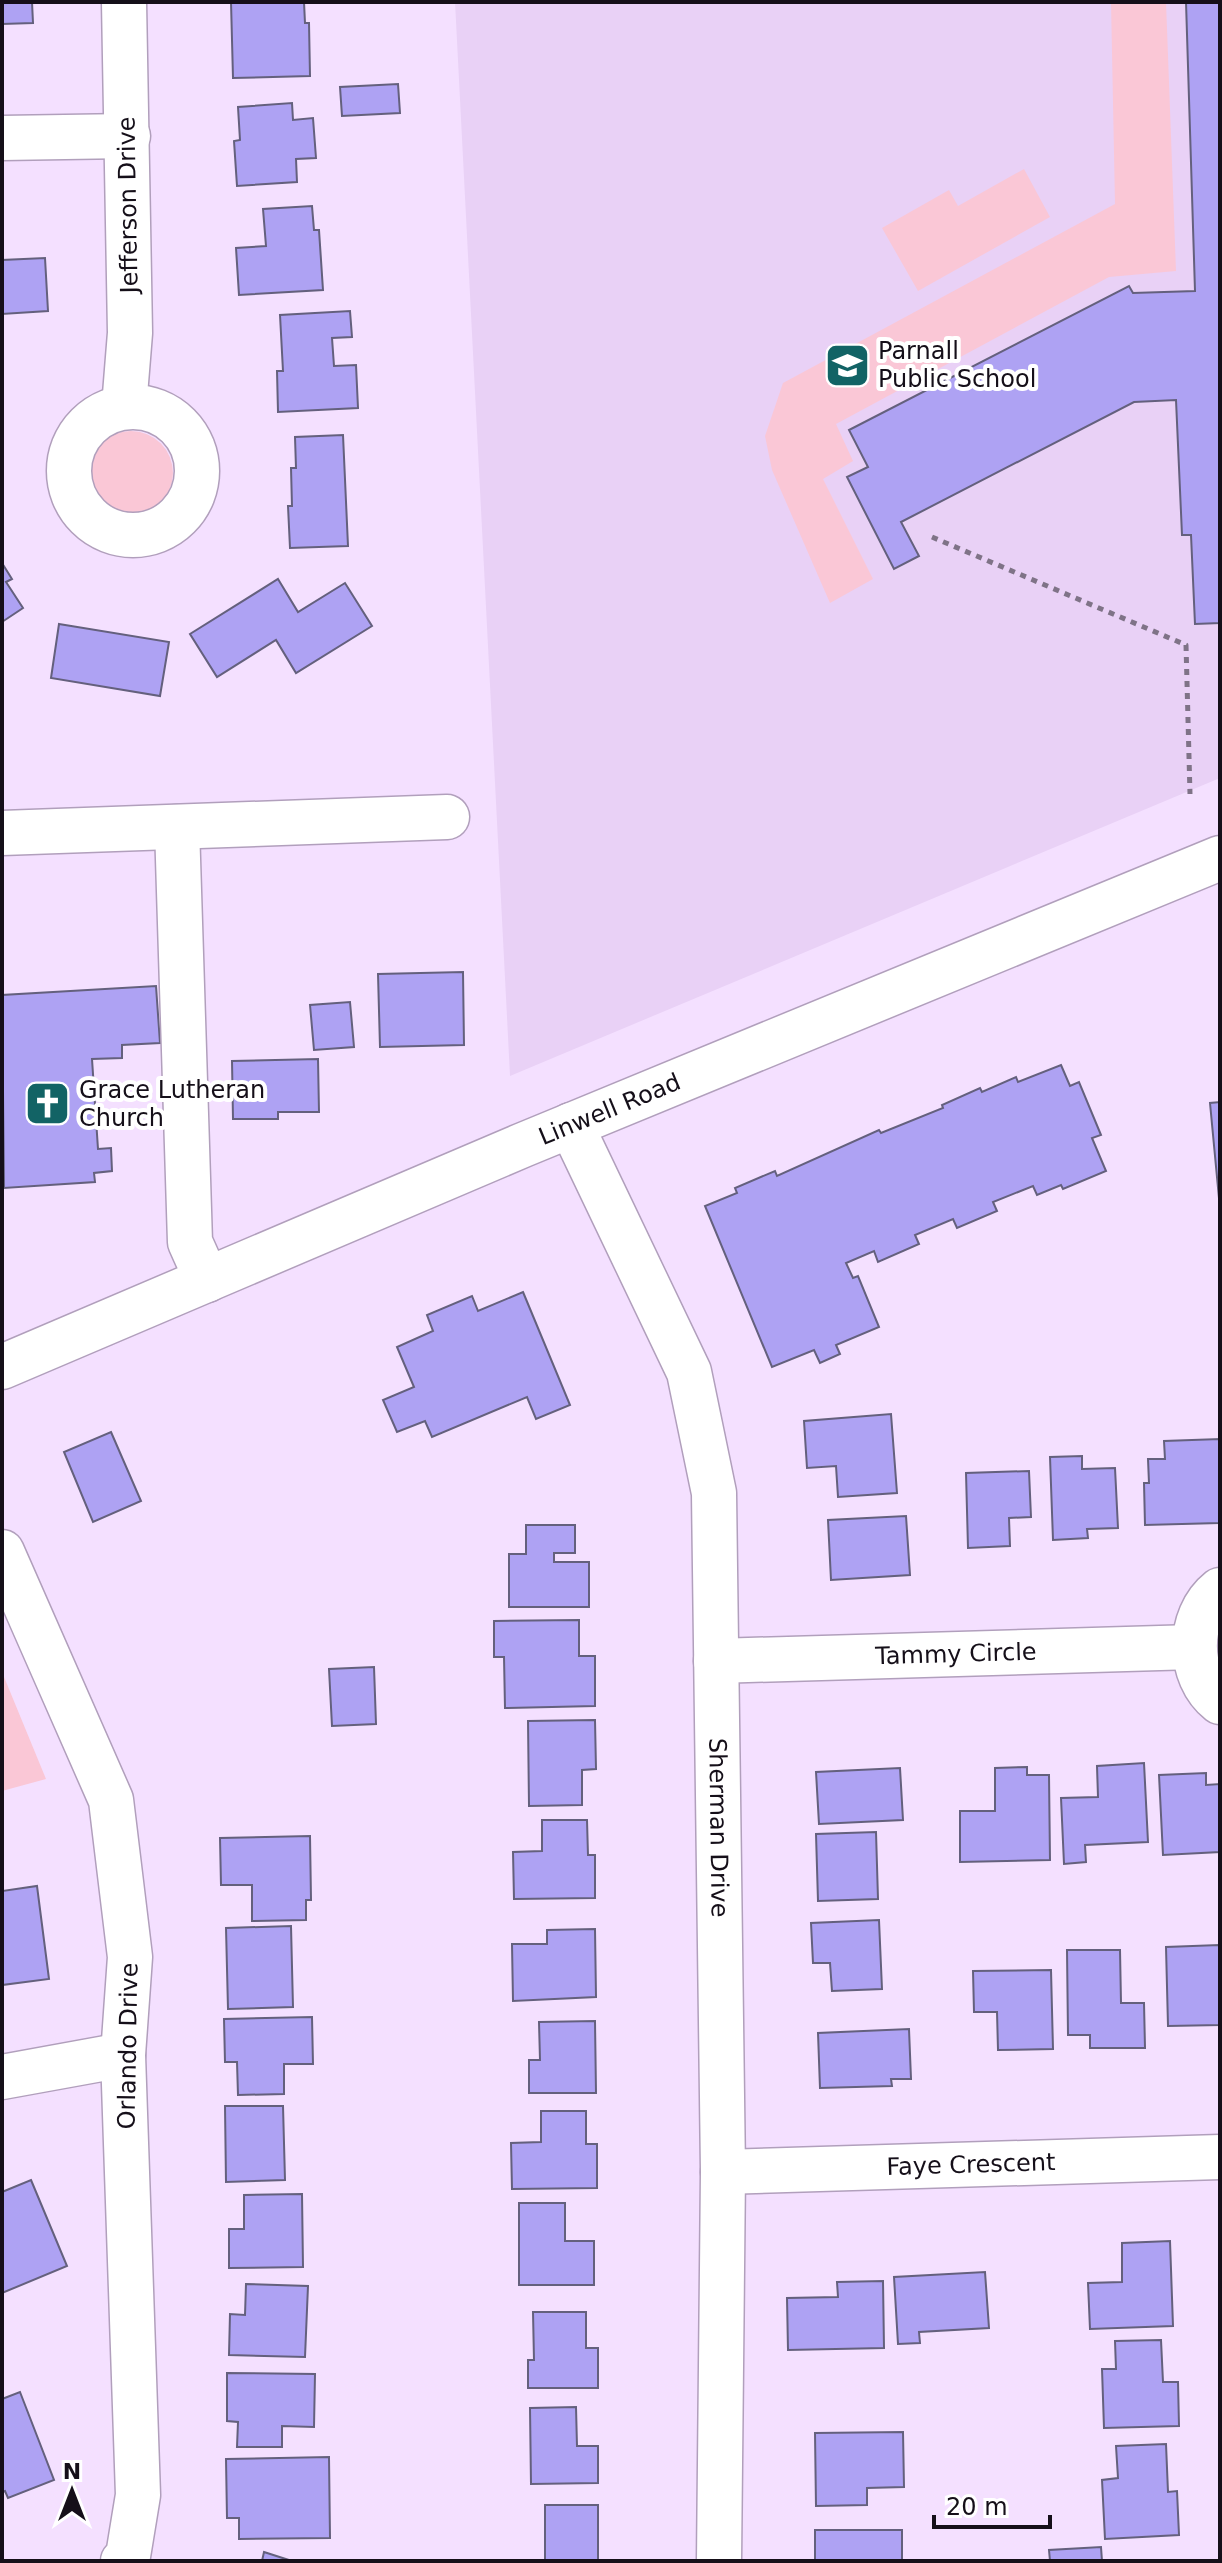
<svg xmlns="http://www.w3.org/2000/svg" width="1222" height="2563" viewBox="0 0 1222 2563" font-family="'DejaVu Sans',sans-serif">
<rect width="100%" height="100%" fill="#f4e0ff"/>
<path fill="#e9d1f6" d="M455,2h765v776l-710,298z"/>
<g fill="#fac7d6">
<path d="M1111,2h55l10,269 -67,6 -273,147 17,37 -30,18 50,100 -43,24 -58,-133 -7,-34 18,-53 332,-179z"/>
<path d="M1024,169l26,48 -132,74 -36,-63 67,-38 9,16z"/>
<circle cx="131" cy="473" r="42"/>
<path d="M2,1672l44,107 -44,12z"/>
</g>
<g fill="#aea2f3" stroke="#64607d" stroke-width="2">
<path d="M2,2h30l1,21 -31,1z"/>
<path d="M231,2h73l1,21h4l1,53 -77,2z"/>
<path d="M1186,2h34v621l-25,1 -4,-89h-9l-6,-135 -42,2 -233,120 18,34 -25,13 -47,-92 21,-10 -19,-37 280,-144 4,7 62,-2z"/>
<path d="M398,84l2,29 -58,3 -2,-29z"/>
<path d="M292,103l1,17 20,-2 3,40 -20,1 1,23 -60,4 -3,-45 6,-1 -2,-33z"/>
<path d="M312,206l2,24h5l4,60 -84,5 -3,-47 30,-2 -3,-37z"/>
<path d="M45,258l3,53 -46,3v-54z"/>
<path d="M350,311l2,26 -20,1 2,28 22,-1 2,43 -80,4 -1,-41h6l-3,-56z"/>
<path d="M343,435l5,111 -58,2 -2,-42h4l-1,-38h5l-1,-31z"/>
<path d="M2,563l10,16 -6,3 17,26 -21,14z"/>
<path d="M278,579l20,33 47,-29 27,43 -76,47 -20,-33 -59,37 -27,-43z"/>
<path d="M59,624l110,18 -9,54 -109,-18z"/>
<path d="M463,972l1,73 -84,2 -2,-73z"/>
<path d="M156,986l4,57 -38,2v13l-30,1 6,90 13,-1 1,23 -18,2 1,9 -91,6 -2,-193z"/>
<path d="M350,1002l4,45 -40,3 -4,-45z"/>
<path d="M318,1059l1,53h-41v7h-45l-1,-58z"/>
<path d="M1061,1065l9,21 9,-4 22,53 -9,3 14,33 -43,18 -2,-4 -24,10 -4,-9 -40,16 4,9 -40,17 -4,-9 -38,16 4,9 -41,18 -4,-11 -28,12 7,15 5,-2 21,51 -43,18 4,9 -20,9 -6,-13 -42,17 -67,-161 32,-13 -2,-5 40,-17 2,5 102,-46 2,3 62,-25 -1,-3 38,-17 2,4 34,-15 2,5z"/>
<path d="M1220,1102v107l-10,-106z"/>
<path d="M523,1292l47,113 -34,14 -9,-22 -95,40 -7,-16 -28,11 -14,-32 31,-13 -17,-40 36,-16 -6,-16 45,-19 6,15z"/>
<path d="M891,1414l6,79 -59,4 -2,-31 -29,2 -3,-47z"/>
<path d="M111,1432l30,69 -48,21 -29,-70z"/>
<path d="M1220,1439l-1,84 -74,2 -1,-42h5l-1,-24h17l-1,-18z"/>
<path d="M1082,1456v13l33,-1 3,60 -31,1 1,9 -35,2 -3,-83z"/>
<path d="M1029,1471l2,46 -22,1 1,28 -42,2 -2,-75z"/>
<path d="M906,1516l4,59 -79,5 -3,-60z"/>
<path d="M526,1525h49v28h-21v9h35v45h-80v-53h17z"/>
<path d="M579,1620v36h16v50l-90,2 -1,-51h-10v-36z"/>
<path d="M374,1667l2,57 -44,2 -3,-57z"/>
<path d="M595,1720l1,49 -14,1v35l-53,1 -1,-85z"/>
<path d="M1144,1763l4,79 -63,3 1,17 -22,2 -3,-66 37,-1 -1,-31z"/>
<path d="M1027,1767v8h22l1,85 -90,2v-51h35v-43z"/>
<path d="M900,1768l3,52 -84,4 -3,-52z"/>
<path d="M1206,1773v12l14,-1v68l-57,3 -4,-80z"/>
<path d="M542,1820h45l1,35h7v43l-81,1 -1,-47 29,-1z"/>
<path d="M876,1832l2,67 -60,2 -2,-67z"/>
<path d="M310,1836l1,64h-5v20l-54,1v-36h-31l-1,-47z"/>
<path d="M37,1886l12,93 -47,6v-94z"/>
<path d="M879,1920l3,69 -50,2 -2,-28h-17l-2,-40z"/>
<path d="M291,1926l2,81 -65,2 -2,-81z"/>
<path d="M595,1929l1,68 -83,4 -1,-57h35v-14z"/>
<path d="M1219,1945l1,80 -52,1 -2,-79z"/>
<path d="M1067,1950h53l1,53h23l1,45h-55v-13h-22z"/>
<path d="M1051,1970l2,79 -55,1 -1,-38h-23l-1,-41z"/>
<path d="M312,2017l1,47h-29v30l-46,1 -1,-33h-12l-1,-43z"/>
<path d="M595,2021l1,72h-67v-33h11l-1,-38z"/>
<path d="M909,2029l2,50h-20l1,7 -72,2 -2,-55z"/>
<path d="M225,2106h58l2,74 -59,2z"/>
<path d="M541,2111h45v33h11v44l-85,1 -1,-46 30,-1z"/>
<path d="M31,2180l36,86 -65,27v-101z"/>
<path d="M302,2194l1,73 -74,1v-39h15v-34z"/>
<path d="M519,2203h46v38h29v44h-75z"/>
<path d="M1170,2241l3,85 -83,3 -2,-46 34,-1v-39z"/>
<path d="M985,2272l4,56 -70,4 1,11 -22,1 -4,-67z"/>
<path d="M883,2281l1,67 -96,2 -1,-52 51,-1 -1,-15z"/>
<path d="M246,2284l62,2 -3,71 -76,-2 1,-41 15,1z"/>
<path d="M533,2312h53v36h12v40h-70v-28h6z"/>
<path d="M1161,2340l2,42h15l1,44 -75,2 -2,-59h14l-1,-28z"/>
<path d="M227,2373l88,1 -1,53 -32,-1v21h-45l1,-25 -11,-1z"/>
<path d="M20,2392l34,88 -46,18 -3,-7 -3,1v-93z"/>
<path d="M576,2407l1,39h21v37l-67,1 -1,-76z"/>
<path d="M903,2432l1,55 -37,1v17l-51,1 -1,-73z"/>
<path d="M1166,2444l2,48 9,-1 2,44 -74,4 -3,-59 16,-2 -2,-32z"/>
<path d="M329,2457l1,81 -91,1v-21h-12l-1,-59z"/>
<rect x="545" y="2505" width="53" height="56"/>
<rect x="815" y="2530" width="87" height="31"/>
<path d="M1101,2547l1,14h-52l-1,-11z"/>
<path d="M264,2552l28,9h-30z"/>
</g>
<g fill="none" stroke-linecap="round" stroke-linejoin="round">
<defs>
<g id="minor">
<path d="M2,138l126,-2"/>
<circle cx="133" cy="471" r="64"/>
<path d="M124,407l6,-74 -6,-331"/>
<path d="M177,827l13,415 17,38"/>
<path d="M2,833l445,-16"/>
<path id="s1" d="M571,1125l118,247 25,121 9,679 -4,389"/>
<path d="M2,1552l109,248 19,157 -7,98 15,440 -10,61 -5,5"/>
<path d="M1220,1590c-34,27 -33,86 0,112"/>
<path id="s2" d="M716,1661l478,-14"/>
<path d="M2,2077l121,-22"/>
<path id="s3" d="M723,2172l497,-15"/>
</g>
<g id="major">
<path id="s4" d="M2,1367l521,-222 697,-287"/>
</g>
</defs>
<use href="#minor" stroke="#b19fbc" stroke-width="47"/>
<use href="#major" stroke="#b19fbc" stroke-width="47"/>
<path stroke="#7f7387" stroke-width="5" stroke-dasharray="6 6" stroke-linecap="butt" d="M932,537l254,108 4,149"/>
<use href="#minor" stroke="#fff" stroke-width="44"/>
<use href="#major" stroke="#fff" stroke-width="44"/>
</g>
<defs>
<symbol id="school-square" viewBox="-11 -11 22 22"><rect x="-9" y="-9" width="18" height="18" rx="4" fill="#126365" stroke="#fff"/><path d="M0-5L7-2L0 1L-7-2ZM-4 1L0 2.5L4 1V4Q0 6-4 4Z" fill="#fff"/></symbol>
<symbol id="church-square" viewBox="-11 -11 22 22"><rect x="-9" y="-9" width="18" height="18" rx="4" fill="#126365" stroke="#fff"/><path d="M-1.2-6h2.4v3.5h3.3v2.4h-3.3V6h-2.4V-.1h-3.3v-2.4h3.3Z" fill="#fff"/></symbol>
</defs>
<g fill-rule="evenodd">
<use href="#school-square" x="822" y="340" width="51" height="51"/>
<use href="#church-square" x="22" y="1078" width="51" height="51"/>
</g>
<g text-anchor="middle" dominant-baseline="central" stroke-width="8" stroke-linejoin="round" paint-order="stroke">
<g font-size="24" fill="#150f19" stroke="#fff">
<text transform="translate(128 205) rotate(-91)">Jefferson Drive</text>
<text stroke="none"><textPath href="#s4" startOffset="660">Linwell Road</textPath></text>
<text stroke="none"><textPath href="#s2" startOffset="240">Tammy Circle</textPath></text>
<text stroke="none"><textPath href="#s1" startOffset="732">Sherman Drive</textPath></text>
<text transform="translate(128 2046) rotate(-89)">Orlando Drive</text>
<text stroke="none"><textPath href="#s3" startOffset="248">Faye Crescent</textPath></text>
</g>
<g font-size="24" fill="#150f19" stroke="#fff" text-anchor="start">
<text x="878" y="351">Parnall<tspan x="878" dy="28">Public School</tspan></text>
<text x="79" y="1090">Grace Lutheran<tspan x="79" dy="28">Church</tspan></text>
</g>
</g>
<rect width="1222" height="2563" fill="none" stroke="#150f19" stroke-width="8"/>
<g transform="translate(72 2491)" stroke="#ffffff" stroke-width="6" paint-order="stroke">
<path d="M0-6L14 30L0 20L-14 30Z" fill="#150f19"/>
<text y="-12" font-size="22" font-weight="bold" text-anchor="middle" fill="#150f19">N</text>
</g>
<path d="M934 2515v12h116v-12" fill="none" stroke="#150f19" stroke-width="4"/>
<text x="946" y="2515" font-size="24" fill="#150f19" stroke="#ffffff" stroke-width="6" paint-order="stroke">20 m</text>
</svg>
